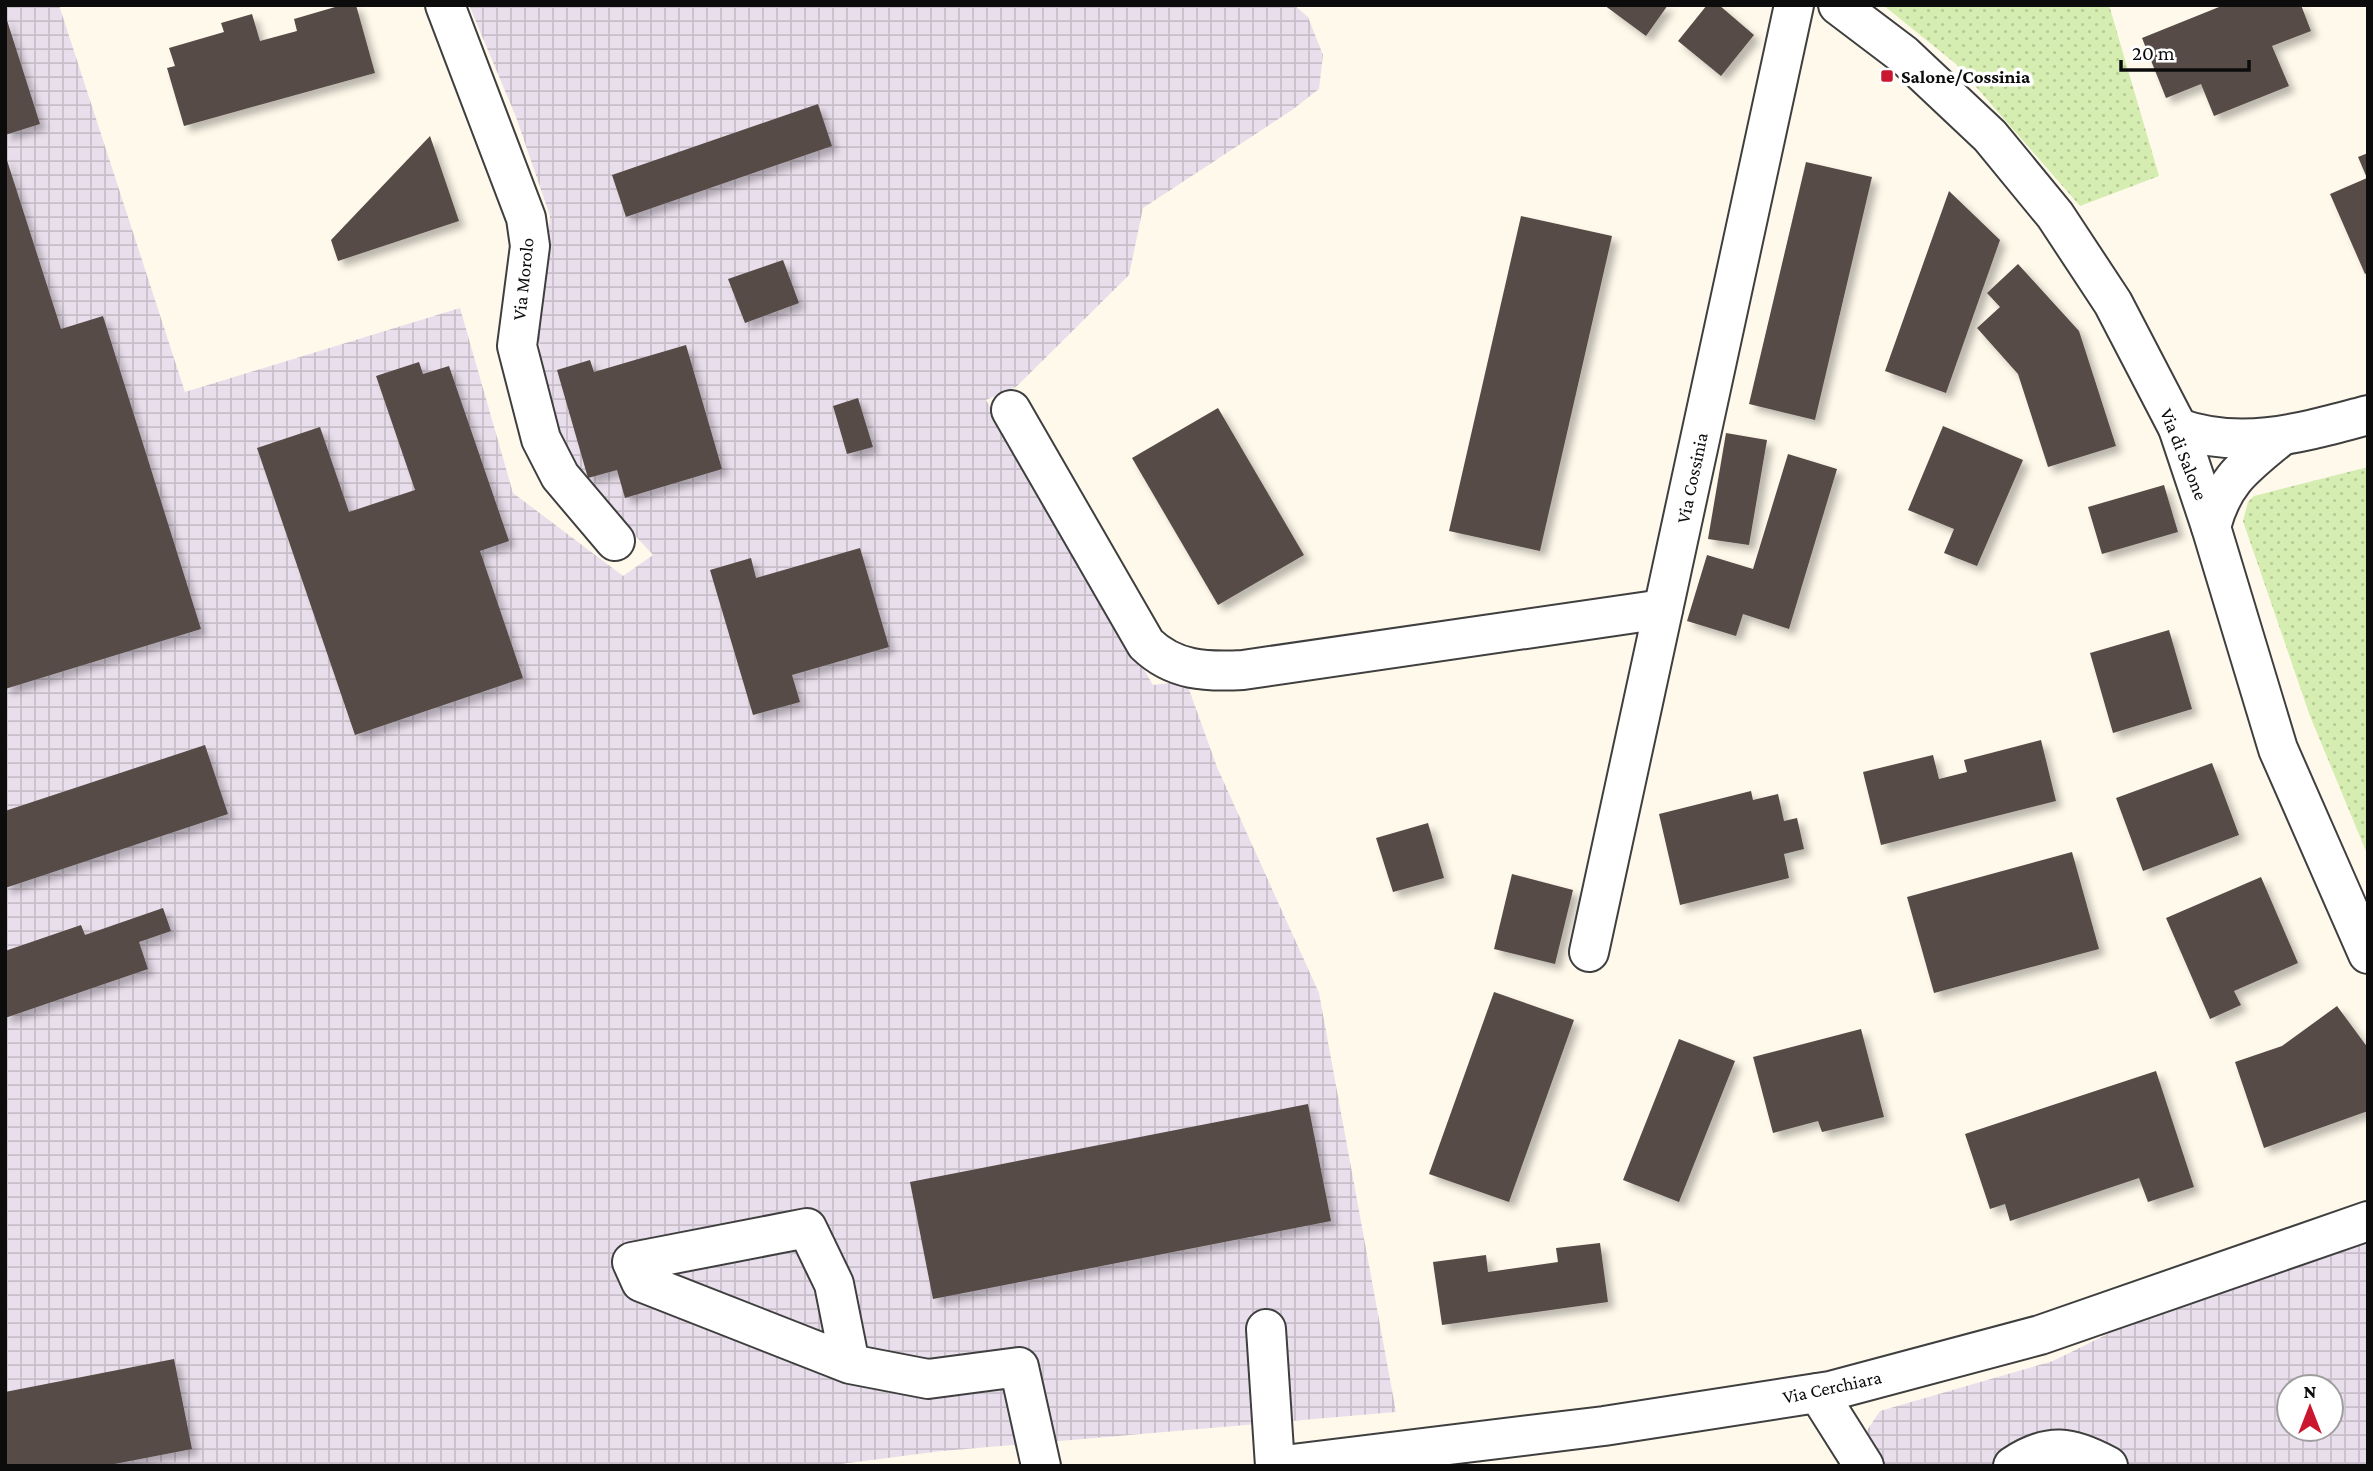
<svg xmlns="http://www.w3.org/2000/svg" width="2373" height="1471" viewBox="0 0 2373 1471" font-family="'Crimson Pro',serif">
<defs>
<pattern id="industrial-grid" width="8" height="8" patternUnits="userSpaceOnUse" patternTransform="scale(1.75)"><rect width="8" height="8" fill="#e9dfec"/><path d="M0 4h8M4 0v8" fill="none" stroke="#c7bec9"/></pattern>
<pattern id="grass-dots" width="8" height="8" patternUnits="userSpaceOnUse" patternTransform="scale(1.75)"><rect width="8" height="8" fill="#d5edb0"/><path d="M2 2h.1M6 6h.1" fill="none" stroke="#b6ca96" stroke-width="1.8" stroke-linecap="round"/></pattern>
<filter id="shadow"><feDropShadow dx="6" dy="6" stdDeviation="3.5" flood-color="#0004"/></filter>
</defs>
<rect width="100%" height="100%" fill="#fff9eb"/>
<g fill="url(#industrial-grid)" fill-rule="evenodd">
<path d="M5,5h54l126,387 275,-84 53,185 110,83 30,-21 -93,-101 -14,-54 -8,-70 12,-114 -34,-99 -47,-112h825l14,12 15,38 -4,34 -27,21 -149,98 -14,67 -113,112 -30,13 167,285 33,-4 31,86 102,226 77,419 -454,39 -117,15h-820z"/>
<path d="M2368,1237v229h-525l37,-55 173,-50 77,-38zM2289,1387h42v42h-42z"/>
</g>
<g fill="url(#grass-dots)">
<path d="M1883,5h226l50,171 -79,30 -124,-142z"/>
<path d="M2368,467v389l-58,-140 -67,-195 5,-19 6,-6z"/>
</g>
<g fill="#564b47" filter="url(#shadow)">
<path d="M342,5h14l19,68 -191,53 -17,-58 8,-2 -6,-18 55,-16 -3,-9 31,-9 8,27 37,-10 -3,-12z"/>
<path d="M1604,5h64l-22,31z"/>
<path d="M1707,5h12l35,30 -33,41 -43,-35z"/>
<path d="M2224,5h77l10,26 -39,15 17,40 -75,30 -13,-32 -35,14 -24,-60z"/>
<path d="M5,14l35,110 -35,11z"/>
<path d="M818,104l14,42 -206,71 -14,-42z"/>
<path d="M430,136l29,85 -121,40 -7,-21z"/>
<path d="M2368,153v120l-3,1 -35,-80 37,-16 -9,-21z"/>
<path d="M5,154l56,175 42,-13 98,313 -196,60z"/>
<path d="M1806,162l66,15 -57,243 -66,-16z"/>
<path d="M1949,191l51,49 -54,153 -61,-22z"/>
<path d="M1521,216l91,20 -72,315 -91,-20z"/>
<path d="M783,260l16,43 -54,20 -17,-44z"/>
<path d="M2018,264l61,67 37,115 -68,21 -30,-93 -41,-46 23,-21 -13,-14z"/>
<path d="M686,345l36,124 -97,29 -8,-28 -29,8 -31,-108 33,-10 4,12z"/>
<path d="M419,362l4,12 26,-8 60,175 -29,10 43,127 -168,57 -98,-287 63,-21 29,85 66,-22 -39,-114z"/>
<path d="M858,398l15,49 -26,7 -14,-48z"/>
<path d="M1218,408l86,147 -86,50 -86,-147z"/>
<path d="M1943,426l80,34 -46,106 -33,-13 10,-24 -46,-19z"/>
<path d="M1726,433l41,7 -18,105 -41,-6z"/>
<path d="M1788,454l49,15 -48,160 -46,-15 -7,22 -49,-15 20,-66 46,14z"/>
<path d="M2164,485l14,47 -76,22 -14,-47z"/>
<path d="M860,548l29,99 -97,28 8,27 -47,13 -43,-145 41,-12 5,20z"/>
<path d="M2169,630l23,79 -79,24 -23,-80z"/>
<path d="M2041,740l15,61 -175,44 -18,-73 70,-17 6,24 28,-7 -3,-12z"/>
<path d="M205,745l23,69 -223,74v-77z"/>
<path d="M2212,763l27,72 -96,36 -27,-73z"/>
<path d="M1751,791l2,9 25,-6 6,27 13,-3 7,31 -20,5 5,24 -109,27 -21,-91z"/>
<path d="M1428,823l16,55 -51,14 -17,-54z"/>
<path d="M2072,852l27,97 -165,44 -27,-96z"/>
<path d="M1512,874l61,16 -18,74 -61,-15z"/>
<path d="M2261,877l37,86 -64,28 7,14 -31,14 -44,-101z"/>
<path d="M163,908l8,23 -32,11 9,27 -143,49v-67l76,-26 4,10z"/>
<path d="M1494,992l80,28 -65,182 -80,-28z"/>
<path d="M2337,1006l31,42v63l-104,37 -29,-86 47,-16z"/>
<path d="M1861,1029l23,88 -62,15 -4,-11 -45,12 -20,-76z"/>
<path d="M1679,1039l56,22 -56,141 -56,-22z"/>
<path d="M2156,1071l38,116 -46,15 -9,-24 -129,43 -5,-17 -15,5 -25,-75z"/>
<path d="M1308,1104l23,117 -398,78 -23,-117z"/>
<path d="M1600,1243l8,59 -166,23 -9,-63 53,-7 2,17 70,-10 -2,-14z"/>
<path d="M174,1359l18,90 -88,17h-99v-74z"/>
</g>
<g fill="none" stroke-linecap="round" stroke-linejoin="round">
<defs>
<g id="minor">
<path d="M445,5l81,213 4,28 -13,100 24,93 19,37 55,65"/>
<path d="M1838,5l66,50 86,81 65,79 58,88 65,125 33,99 67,222 90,205"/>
<path d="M1011,410l135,234c28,27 60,28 97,26l420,-61"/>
<path d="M2178,428c65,23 126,4 190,-13"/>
<path d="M2211,527c12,-46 33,-60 68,-89"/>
<path d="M1589,952l205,-947"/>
<path d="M1266,1329l9,137"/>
<path d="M850,1364l-16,-80 -27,-56 -175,34 9,20 209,82 78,15 91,-12 22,99"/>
<path d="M1818,1393l46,73"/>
<path d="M1276,1466l328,-40 226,-35 210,-56 328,-114"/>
<path d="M2013,1466c36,-24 58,-20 95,0"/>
</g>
</defs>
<use href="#minor" stroke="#3f3f3f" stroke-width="42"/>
<use href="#minor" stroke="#fff" stroke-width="38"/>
</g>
<rect fill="#ca162e" stroke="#fff" stroke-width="2.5" x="1880" y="69" width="14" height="14" rx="3.5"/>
<g text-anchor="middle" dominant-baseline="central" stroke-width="7" stroke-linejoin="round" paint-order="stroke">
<g font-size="19" font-weight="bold" fill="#0c0c0c" stroke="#fff" text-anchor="start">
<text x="1901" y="76">Salone/Cossinia</text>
</g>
<g font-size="19" fill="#0c0c0c" stroke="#fff">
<text transform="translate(523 279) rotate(-84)">Via Morolo</text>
<text transform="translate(2184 454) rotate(68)">Via di Salone</text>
<text transform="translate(1692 478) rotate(-78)">Via Cossinia</text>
<text transform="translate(1832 1387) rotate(-12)">Via Cerchiara</text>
</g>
</g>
<rect width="2373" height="1471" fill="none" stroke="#0c0c0c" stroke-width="14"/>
<g transform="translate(2310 1408)"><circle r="33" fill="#ffffff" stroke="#9e9e9e" stroke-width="2"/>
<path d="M0-5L12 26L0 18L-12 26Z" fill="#ca162e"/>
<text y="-10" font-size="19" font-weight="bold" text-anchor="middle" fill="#0c0c0c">N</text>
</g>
<path d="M2121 60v10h128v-10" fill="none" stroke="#0c0c0c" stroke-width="3.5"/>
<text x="2132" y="60" font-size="21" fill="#0c0c0c" stroke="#ffffff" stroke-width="5" paint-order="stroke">20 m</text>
</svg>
